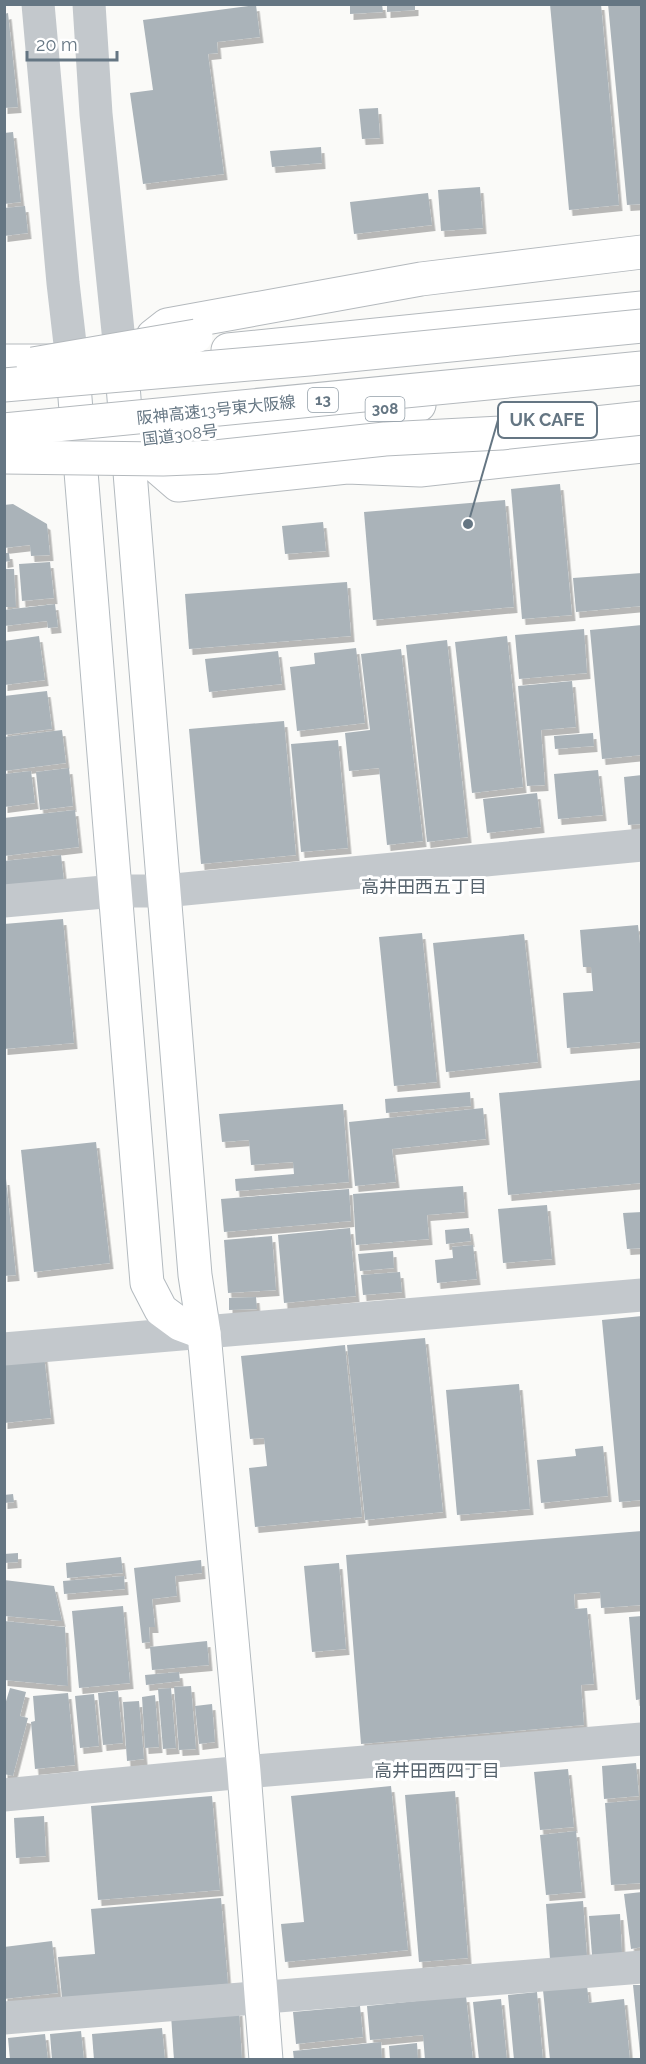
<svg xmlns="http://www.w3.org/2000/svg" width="646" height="2064" viewBox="0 0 646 2064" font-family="Raleway,'Noto Sans JP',sans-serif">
<defs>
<filter id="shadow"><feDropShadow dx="3.5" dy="6" stdDeviation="0" flood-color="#0004"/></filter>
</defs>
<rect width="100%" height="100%" fill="#fafaf8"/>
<g fill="#aab3b9" filter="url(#shadow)">
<path d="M350,4h32l1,8 -33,2z"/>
<path d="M387,4h28v6l-28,2z"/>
<path d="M550,4h51l18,201 -50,5z"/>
<path d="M608,4h33l1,200 -15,1z"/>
<path d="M256,5l4,32 -43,5 1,11 -10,1 16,120 -81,10 -13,-91 23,-3 -10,-70z"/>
<path d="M8,13l10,94 -14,1v-94z"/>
<path d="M378,108l2,30 -18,1 -3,-30z"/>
<path d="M13,132l8,70 -17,2v-71z"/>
<path d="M321,147l1,16 -50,4 -2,-16z"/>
<path d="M480,187l3,41 -42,3 -3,-41z"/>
<path d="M428,193l4,32 -78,9 -4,-32z"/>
<path d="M25,206l3,27 -24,3v-28z"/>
<path d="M560,484l12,131 -50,4 -11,-130z"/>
<path d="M505,500l9,107 -141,13 -9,-108z"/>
<path d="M13,504l34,20 3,31 -19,1 -1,-11 -26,3v-43z"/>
<path d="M323,522l3,29 -41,3 -3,-28z"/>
<path d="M4,553h5l1,8 -6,1z"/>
<path d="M50,562l4,36 -32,3 -3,-37z"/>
<path d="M4,569h10l2,38h-12z"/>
<path d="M642,573v33l-66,6 -3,-34z"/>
<path d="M347,582l4,54 -162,13 -4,-55z"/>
<path d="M55,604l3,23 -10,1 -1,-7 -43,5v-16z"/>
<path d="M642,625v130l-40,4 -12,-129z"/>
<path d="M584,629l3,44 -68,6 -4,-44z"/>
<path d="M39,636l6,44 -41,5v-44z"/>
<path d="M507,636l16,151 -51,6 -17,-151z"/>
<path d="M447,640l21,197 -41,5 -21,-197z"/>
<path d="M356,648l9,75 -68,8 -7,-64 25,-3 -1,-11z"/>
<path d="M401,649l22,192 -36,4 -8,-77 -30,3 -4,-38 25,-3 -9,-76z"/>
<path d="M278,651l4,33 -73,8 -4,-33z"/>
<path d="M572,681l4,46 -35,3 4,55 -18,1 -9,-100z"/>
<path d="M47,691l5,38 -48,6v-39z"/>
<path d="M284,721l12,134 -95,9 -12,-135z"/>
<path d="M62,730l4,33 -62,8v-34z"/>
<path d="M593,733l1,13 -39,3 -1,-13z"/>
<path d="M338,740l10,108 -47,4 -10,-108z"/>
<path d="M69,768l4,38 -33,4 -4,-38z"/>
<path d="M598,770l5,45 -45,4 -4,-45z"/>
<path d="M31,771l4,32 -31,4v-33z"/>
<path d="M642,775v49l-14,1 -4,-48z"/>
<path d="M537,793l4,34 -54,6 -4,-34z"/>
<path d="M75,810l4,37 -75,9v-38z"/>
<path d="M61,855l3,26 -60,7v-27z"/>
<path d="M63,919l11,124 -70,6v-125z"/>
<path d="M638,925l4,37v80l-75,6 -4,-55 30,-2 -2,-24h-8l-3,-37z"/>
<path d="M422,933l15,149 -43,4 -15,-149z"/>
<path d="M524,934l14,128 -92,10 -13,-129z"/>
<path d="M642,1080v103l-134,12 -9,-102z"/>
<path d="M470,1092l1,14 -85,7 -1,-14z"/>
<path d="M343,1104l6,78 -113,9 -1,-12 59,-5 -1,-12 -42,3 -2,-25 -27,2 -3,-28z"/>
<path d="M483,1108l3,31 -94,10 4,33 -41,4 -6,-64z"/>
<path d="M96,1142l14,121 -76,9 -13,-122z"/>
<path d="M4,1179h2l10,96 -12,1z"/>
<path d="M463,1186l2,26 -38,3 2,24 -73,6 -3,-51z"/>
<path d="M349,1189l2,32 -127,11 -3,-33z"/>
<path d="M547,1205l5,54 -49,4 -5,-54z"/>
<path d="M642,1212v36l-15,1 -4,-36z"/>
<path d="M350,1228l6,68 -72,7 -6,-68z"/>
<path d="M469,1228l2,13 -25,3 -1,-14z"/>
<path d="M272,1236l4,54 -48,3 -4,-53z"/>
<path d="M473,1245l4,34 -40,4 -2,-23 18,-2 -1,-11z"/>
<path d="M393,1251l1,17 -34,3 -2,-17z"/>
<path d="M400,1272l2,20 -39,3 -2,-20z"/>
<path d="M256,1297l1,12 -28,1v-12z"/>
<path d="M642,1316v184l-23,2 -17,-182z"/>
<path d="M425,1338l18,174 -78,8 -18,-175z"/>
<path d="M345,1345l17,172 -107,10 -6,-59 18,-2 -3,-28 -14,1 -9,-83z"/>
<path d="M44,1355l7,63 -47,5v-64z"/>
<path d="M519,1384l11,125 -73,6 -11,-125z"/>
<path d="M603,1446l5,50 -67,7 -4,-43 39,-4 -1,-7z"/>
<path d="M13,1494l1,8 -10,1v-8z"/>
<path d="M642,1531v74l-41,3 -1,-16 -26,2 1,15 12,-1 7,76 -13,1 3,40 -223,19 -15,-189z"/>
<path d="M18,1553v9l-14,1v-9z"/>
<path d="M121,1557l2,16 -56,5 -1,-15z"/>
<path d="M201,1560l1,13 -27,3 2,20 -25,3 3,28h-6l1,15 -8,1 -8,-75z"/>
<path d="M339,1563l7,86 -34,3 -8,-86z"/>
<path d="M124,1576l1,13 -61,5 -1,-13z"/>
<path d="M4,1580l50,6 8,35 -58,-5z"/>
<path d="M123,1606l7,77 -51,5 -7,-77z"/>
<path d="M642,1616v83l-6,1 -7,-83z"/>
<path d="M4,1621l61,6 3,59 -64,-6z"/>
<path d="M207,1641l2,24 -57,5 -2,-23z"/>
<path d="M179,1672l1,9 -34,4 -1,-10z"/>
<path d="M191,1686l5,63 -17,1 -5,-63z"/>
<path d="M10,1688l16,4 -6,24 8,2 -15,58 -9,-2v-66z"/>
<path d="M171,1688l5,60 -13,1 -5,-60z"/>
<path d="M118,1691l5,52 -20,2 -5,-52z"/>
<path d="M68,1693l7,72 -40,4 -4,-47 4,-1 -2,-25z"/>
<path d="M94,1694l5,52 -19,2 -5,-52z"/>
<path d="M155,1695l4,52 -14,1 -3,-51z"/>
<path d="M139,1701l5,58 -17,2 -4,-59z"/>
<path d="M212,1704l3,38 -16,2 -4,-38z"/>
<path d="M636,1763l3,33 -35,3 -2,-33z"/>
<path d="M568,1769l6,58 -34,3 -6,-58z"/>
<path d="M391,1786l17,164 -123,12 -4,-38 23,-2 -13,-126z"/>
<path d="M455,1791l13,167 -49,4 -14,-167z"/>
<path d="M212,1796l8,94 -122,10 -7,-94z"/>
<path d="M640,1800l2,83 -31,2 -6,-82z"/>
<path d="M44,1816l2,40 -30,2 -2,-40z"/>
<path d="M576,1831l6,61 -36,3 -6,-60z"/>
<path d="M642,1892v55l-11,2 -7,-55z"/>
<path d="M221,1898l7,86 -166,14 -4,-41 37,-3 -4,-45z"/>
<path d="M583,1901l4,55 -37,3 -4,-55z"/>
<path d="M620,1914l2,39 -30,2 -3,-39z"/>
<path d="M52,1941l6,52 -54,6v-52z"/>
<path d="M633,1985h9v68h-2z"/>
<path d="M587,1986l2,17 35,-4 6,61h-80l-7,-70z"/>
<path d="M537,1992l6,68h-29l-6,-65z"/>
<path d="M466,1996l7,64h-48l-2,-25 -53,5 -3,-34z"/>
<path d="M501,1999l6,61h-28l-6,-58z"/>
<path d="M360,2006l3,31 -67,7 -3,-32z"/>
<path d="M239,2010l3,50h-68l-3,-45z"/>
<path d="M162,2028l3,32h-71l-2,-26z"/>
<path d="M81,2031l3,29h-32l-2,-26z"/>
<path d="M45,2034l3,26h-38l-2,-22z"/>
<path d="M381,2042l1,18h-88l-1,-9z"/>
<path d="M417,2043l1,17h-28l-1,-14z"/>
</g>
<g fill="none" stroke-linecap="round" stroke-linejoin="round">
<defs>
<g id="secondary">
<path d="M72,361l75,922 14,27 19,14 24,9"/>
<path d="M121,361l74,914 9,58 40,439 22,288"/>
</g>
<g id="highway">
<path d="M153,336l14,-11 254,-46 221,-27"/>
<path d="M228,350l414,-42"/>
<path d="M4,361h59"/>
<path d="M80,445l48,-3 291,-37"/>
<path d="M134,447l44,38 169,-18 73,3 222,-24"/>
</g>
</defs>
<use href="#secondary" stroke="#b3babf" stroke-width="35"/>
<use href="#highway" stroke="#b4b9bd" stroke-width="35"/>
<g stroke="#c3c8cc" stroke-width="33">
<path d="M38,4l25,279 9,78"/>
<path d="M89,4l7,110 25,247"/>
<path d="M4,901l111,-10h49l478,-46"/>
<path d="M4,1349l638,-54"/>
<path d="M4,1795l240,-23 398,-33"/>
<path d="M4,2018l638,-51"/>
</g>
<use href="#secondary" stroke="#fff" stroke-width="33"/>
<use href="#highway" stroke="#fff" stroke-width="33"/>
<defs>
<g id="highway-bridge">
<path d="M33,364l163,-28"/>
<path d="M4,385l305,-26 333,-33"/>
<path d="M4,430l638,-62"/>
<path d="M4,457l159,2 52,-2 170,-18 116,-6 141,-15"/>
</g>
</defs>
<use href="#highway-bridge" stroke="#b4b9bd" stroke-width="35" stroke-linecap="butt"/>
<use href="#highway-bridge" stroke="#fff" stroke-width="33"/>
</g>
<g text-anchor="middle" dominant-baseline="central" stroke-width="6" stroke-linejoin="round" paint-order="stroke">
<g fill="#fff" stroke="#939fa8" stroke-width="1.5">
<rect x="308" y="388" width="30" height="24" rx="4.5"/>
<rect x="365.5" y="397" width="39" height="24" rx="4.5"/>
</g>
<g font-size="15" font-weight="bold" fill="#657683">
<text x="323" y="400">13</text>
<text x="385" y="409">308</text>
</g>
<g font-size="16" fill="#657683" stroke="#fff">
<text transform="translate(216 410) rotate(-6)">阪神高速13号東大阪線</text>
<text transform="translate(180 435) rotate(-7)">国道308号</text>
</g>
<g font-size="18" fill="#57646e" stroke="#fff">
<text x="424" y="886">高井田西五丁目</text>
<text x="437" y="1770">高井田西四丁目</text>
</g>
</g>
<path fill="none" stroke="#657683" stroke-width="2" d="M468 524L498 420"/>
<circle fill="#657683" stroke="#fff" stroke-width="2" cx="468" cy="524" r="6"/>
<rect fill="#fff" stroke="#657683" stroke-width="2" x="498" y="402" width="99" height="36" rx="6"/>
<g font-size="18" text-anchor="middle" font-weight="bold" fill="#657683">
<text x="547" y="426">UK CAFE</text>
</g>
<rect width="646" height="2064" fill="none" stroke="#657683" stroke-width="12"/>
<path d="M27 51v9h90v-9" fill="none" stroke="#657683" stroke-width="3"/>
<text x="36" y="51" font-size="18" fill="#657683" stroke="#ffffff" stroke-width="4.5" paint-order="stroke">20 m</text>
</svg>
